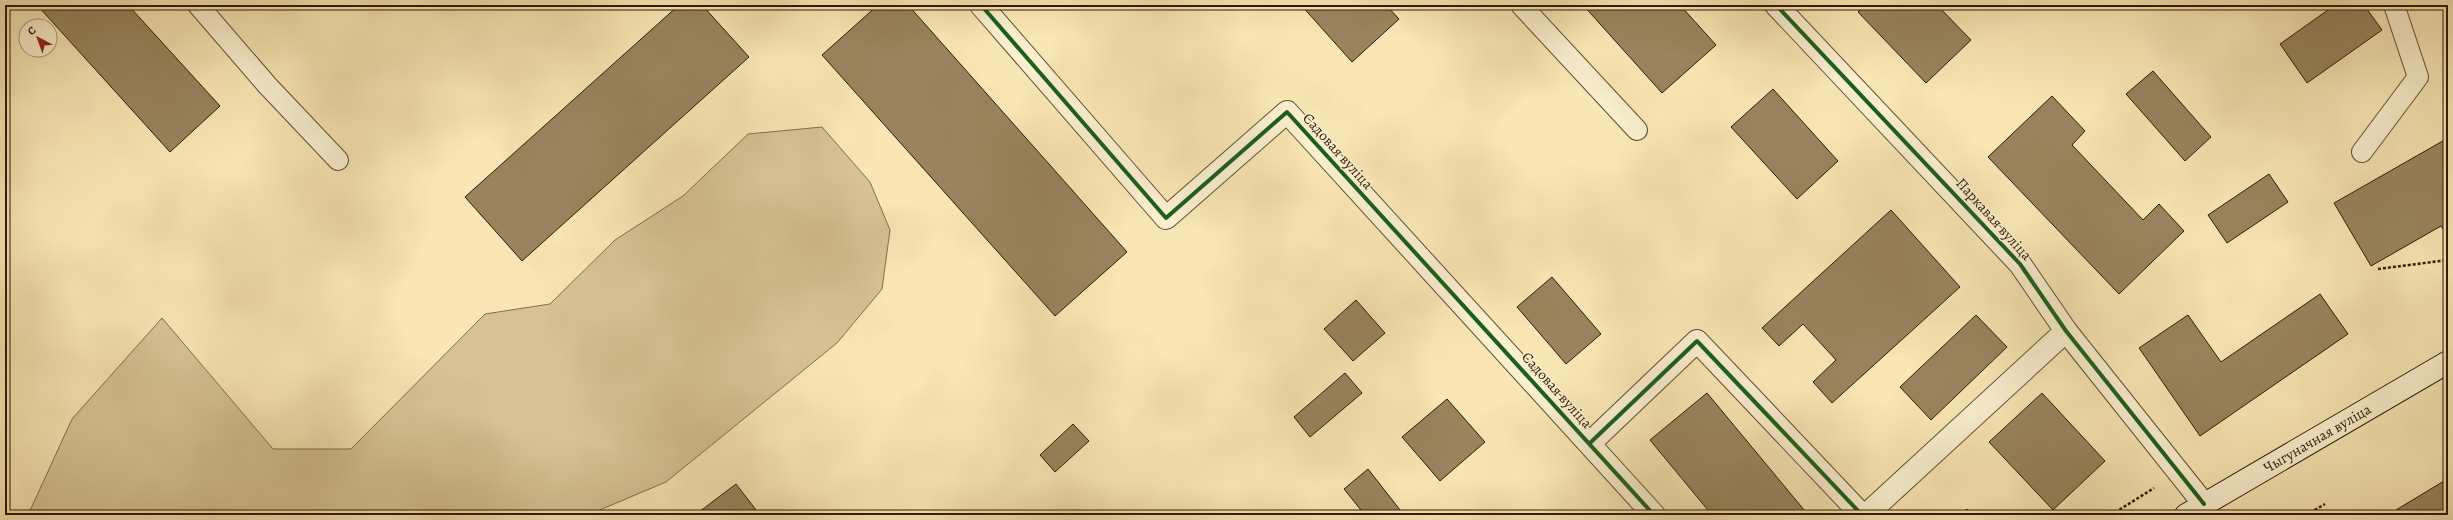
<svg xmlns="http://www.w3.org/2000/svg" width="2453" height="520" viewBox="0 0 2453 520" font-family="Alegreya,serif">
<rect width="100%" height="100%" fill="#f8e6b4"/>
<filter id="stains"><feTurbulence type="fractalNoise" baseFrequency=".005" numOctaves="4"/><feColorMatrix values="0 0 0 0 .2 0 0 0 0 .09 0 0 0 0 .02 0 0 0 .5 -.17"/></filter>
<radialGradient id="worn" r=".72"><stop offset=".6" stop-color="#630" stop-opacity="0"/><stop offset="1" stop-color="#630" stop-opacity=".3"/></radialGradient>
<path fill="#d6c395" stroke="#836e4a" d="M822,127l48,55 20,48 -8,59 -45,54 -171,139 -78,33h-560l44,-96 90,-101 111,131h78l134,-135 65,-10 65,-64 68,-44 65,-62z"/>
<g fill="#98845e" stroke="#301a00">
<path d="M37,5h91l92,101 -50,46z"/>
<path d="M679,5h23l47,52 -227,204 -57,-64z"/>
<path d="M878,5h30l219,247 -72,64 -233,-261z"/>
<path d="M1301,5h85l13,14 -47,43z"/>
<path d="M1583,5h97l36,40 -54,48z"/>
<path d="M1866,5h71l34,35 -45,43 -68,-71z"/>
<path d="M2335,5h29l18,25 -75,53 -27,-39z"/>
<path d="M2153,71l58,66 -26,24 -59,-67z"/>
<path d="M1773,89l65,72 -41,38 -66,-72z"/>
<path d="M2052,96l33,35 -13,14 71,75 16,-16 25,27 -65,63 -131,-137z"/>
<path d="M2448,138v98l-7,-10 -70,40 -37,-63z"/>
<path d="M2269,174l19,28 -61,41 -19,-28z"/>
<path d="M1891,210l69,77 -128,116 -19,-21 23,-22 -33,-36 -24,22 -17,-18z"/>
<path d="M1552,277l49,57 -35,30 -49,-57z"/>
<path d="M2320,294l28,40 -148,102 -61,-88 49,-33 33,47z"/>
<path d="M1356,300l29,33 -32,28 -29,-32z"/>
<path d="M1976,315l31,32 -76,73 -31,-33z"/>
<path d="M1345,373l17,20 -52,44 -16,-20z"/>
<path d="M1707,393l98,118 -5,4h-88l-62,-75z"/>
<path d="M2042,393l63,68 -52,49 -64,-68z"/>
<path d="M1447,399l38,43 -45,39 -38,-44z"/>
<path d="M1073,424l16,17 -34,31 -15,-17z"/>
<path d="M1368,469l36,46h-39l-21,-26z"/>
<path d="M2444,481l4,7v27h-49l-3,-5z"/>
<path d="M736,484l24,31h-65z"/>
<path d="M1967,509l5,6h-12z"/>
</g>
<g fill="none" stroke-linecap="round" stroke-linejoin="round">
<defs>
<g id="service">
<path d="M198,5l69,80 71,75"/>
<path d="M1521,5l116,125"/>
<path d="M2362,152l56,-75 -24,-72"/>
</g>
<g id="minor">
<path d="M981,5l185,213 121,-106 367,403"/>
<path d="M1776,5l244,259 46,67 138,173"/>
<path d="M1590,443l107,-102 165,174"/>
<path d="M1866,515l200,-184"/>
</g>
<g id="secondary">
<path id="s1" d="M2186,515l262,-153"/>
</g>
</defs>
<use href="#service" stroke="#624d2d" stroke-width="22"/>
<use href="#minor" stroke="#624d2d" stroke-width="24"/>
<use href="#secondary" stroke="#301a00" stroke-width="24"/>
<g stroke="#301a00" stroke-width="2.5" stroke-dasharray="3 2" stroke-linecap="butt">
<path d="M2378,269l70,-9"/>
<path d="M2111,515l43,-27"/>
<path d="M2306,515l19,-11"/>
</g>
<use href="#service" stroke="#faefce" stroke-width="20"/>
<use href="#minor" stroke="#faefce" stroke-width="22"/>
<use href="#secondary" stroke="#faefce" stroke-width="22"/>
<defs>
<g id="cycleway">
<path d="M981,5l185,213 121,-106 367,403"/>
<path d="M1776,5l244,259 46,67 138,173"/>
<path d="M1590,443l107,-102 165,174"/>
</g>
</defs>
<use href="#cycleway" stroke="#faefce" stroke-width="6"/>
<use href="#cycleway" stroke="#1b5e20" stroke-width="4"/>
</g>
<g text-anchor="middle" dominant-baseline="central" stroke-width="3" stroke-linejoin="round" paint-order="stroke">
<g font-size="15" fill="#301a00" stroke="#faefce">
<text transform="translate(1338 151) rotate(48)">Садовая вуліца</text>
<text transform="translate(1994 219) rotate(48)">Паркавая вуліца</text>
<text transform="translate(1557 390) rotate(48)">Садовая вуліца</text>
<text stroke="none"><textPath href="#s1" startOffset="152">Чыгуначная вуліца</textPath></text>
</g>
</g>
<rect width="2453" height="520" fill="none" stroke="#f8e6b4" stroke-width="20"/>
<rect x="6" y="6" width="2441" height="508" fill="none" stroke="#301a00" stroke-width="2"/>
<rect x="10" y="10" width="2433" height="500" fill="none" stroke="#301a00"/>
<g transform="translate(38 38) rotate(319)"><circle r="19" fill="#faefce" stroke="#a99a7c"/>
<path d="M0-3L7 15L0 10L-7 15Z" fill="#8f2418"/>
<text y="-6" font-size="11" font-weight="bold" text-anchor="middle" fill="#301a00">С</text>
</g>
<rect width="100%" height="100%" filter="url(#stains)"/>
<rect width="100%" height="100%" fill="url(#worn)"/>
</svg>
